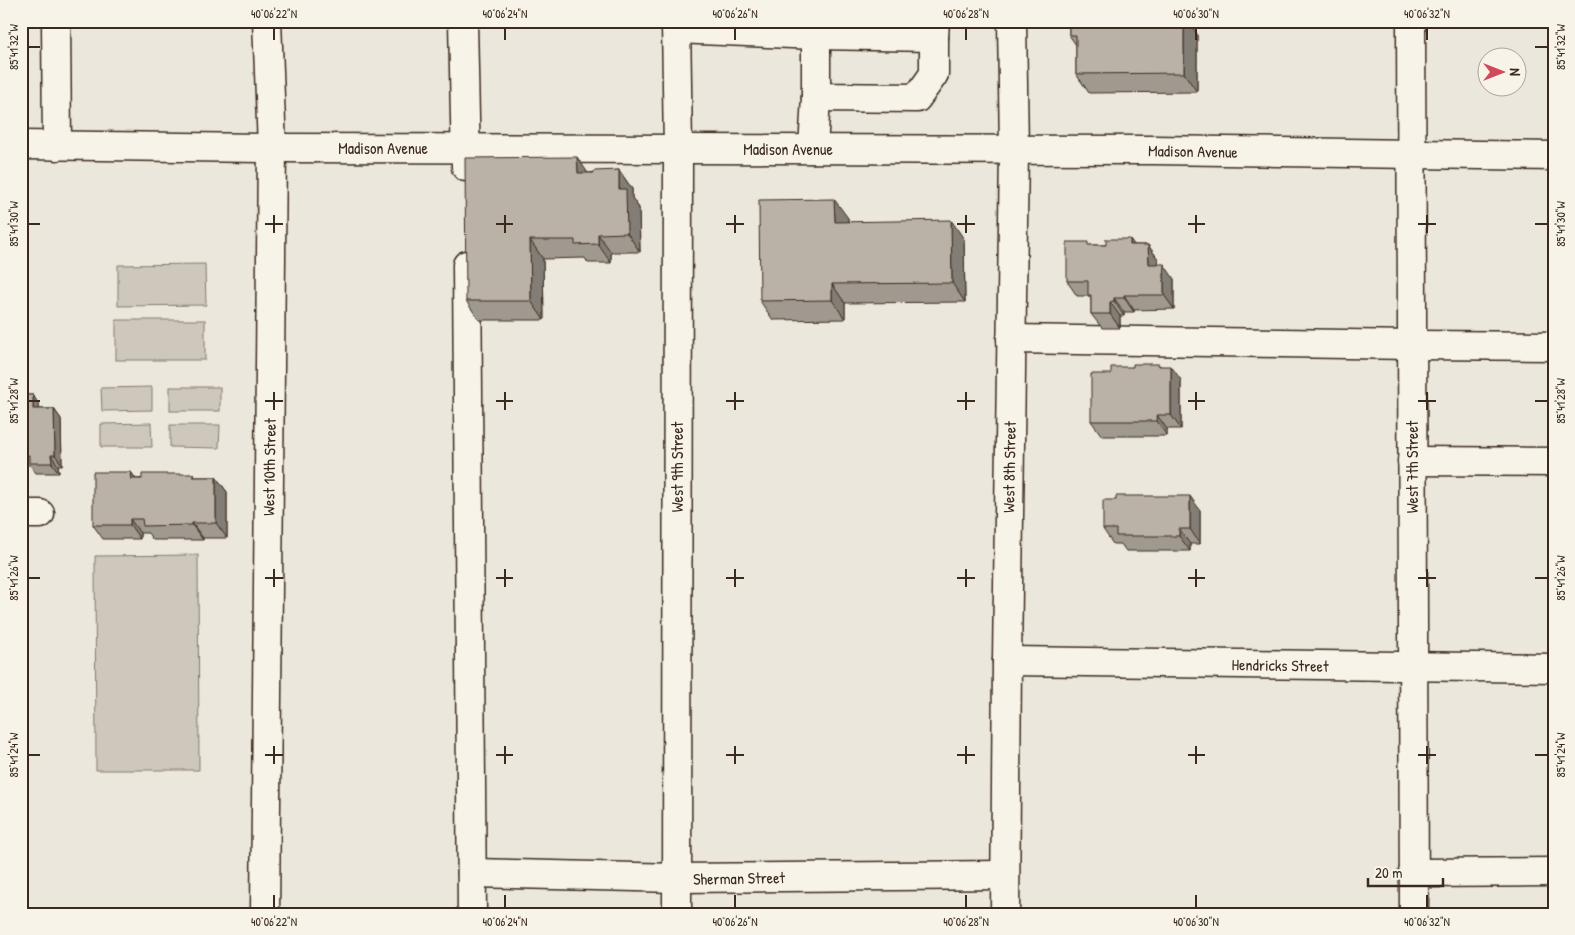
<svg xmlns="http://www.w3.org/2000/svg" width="1575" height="935" viewBox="0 0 1575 935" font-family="'Patrick Hand',sans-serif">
<rect width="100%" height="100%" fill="#ece7dc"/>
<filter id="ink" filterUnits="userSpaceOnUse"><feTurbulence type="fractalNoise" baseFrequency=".02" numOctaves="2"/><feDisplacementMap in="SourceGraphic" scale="10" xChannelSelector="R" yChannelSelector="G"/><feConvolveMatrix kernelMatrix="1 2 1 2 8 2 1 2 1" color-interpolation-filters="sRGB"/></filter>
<g filter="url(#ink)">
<g fill="#cec8bc" stroke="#84796d">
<path d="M205,264l1,41 -88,1v-41z"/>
<rect x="116" y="320" width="89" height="40"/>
<path d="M152,387v23l-50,1 -1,-23z"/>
<rect x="170" y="387" width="50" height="24"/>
<path d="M151,423l1,24h-51v-23z"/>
<path d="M170,425h50l-1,23 -49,-1z"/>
<path d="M198,555l1,215h-103l-1,-214z"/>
</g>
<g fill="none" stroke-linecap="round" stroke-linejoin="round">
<defs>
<g id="minor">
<path d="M56,21l1,125"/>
<path d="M463,21l3,146"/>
<path d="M676,21l2,128 -1,765"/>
<path d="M1411,21l3,893"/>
<path d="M676,29l140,6 118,2 1,-16"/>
<path d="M816,35v62l101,1 17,-24v-37"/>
<path d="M21,145l251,3 881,2 401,6"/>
<path d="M813,149l3,-52"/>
<path d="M467,265l5,649"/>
<path d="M1011,339l401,6 142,1"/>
<path d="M1412,461l142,1"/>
<path d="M21,514h19"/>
<path d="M1007,661l547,7"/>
<path d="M472,873l205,5 328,-3"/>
<path d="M1413,873l141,-1"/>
<path d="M265,914l7,-766 -5,-127"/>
<path d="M1005,914l2,-253 7,-511 -2,-129"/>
</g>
</defs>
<use href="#minor" stroke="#3b2a1e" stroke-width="31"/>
<use href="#minor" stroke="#f7f3e8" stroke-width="28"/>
</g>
<g fill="#a09990" stroke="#3b2a1e">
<path d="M1069,21h119l9,13v58l-108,1 -13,-19v-29l-7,-10z"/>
<path d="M619,170l13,19v9l7,10 1,44h-29v11h-23l-3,-5 -42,1 1,61h-65l-13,-19 122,-128z"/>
<path d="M848,218v4l116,17 1,63 -120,1v16l-72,1 -13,-19z"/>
<path d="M1090,245h58l10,14 1,5 15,15v30l-40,1v2h-10v4h-4v12h-18l-11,-14v-14l-2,-4h-12l-10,-15z"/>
<path d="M1161,366l20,14v49h-14v7h-65l-11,-15 20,-47 22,-7z"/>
<path d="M21,395h12l6,10v4h15l7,10 1,46h-4l1,8h-23l-6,-8h-7l-2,-3z"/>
<path d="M131,472l5,7 57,-5 2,3h21l11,15v46h-24v2h-50l-5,-7h-8v6h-37l-10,-14z"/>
<path d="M1200,510v34h-10v7h-64l-5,-7h-8l-10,-15z"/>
</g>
<g fill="#827d75" stroke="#3b2a1e">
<path d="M1184,21h4l9,13v58l-13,-19z"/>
<path d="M577,157l13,19 -12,-3z"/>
<path d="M619,170l13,19v9l7,10 1,44 -13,-19 -8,-44z"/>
<path d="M834,199l14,19v22l-13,-18z"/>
<path d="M951,220l13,19 1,63 -13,-19z"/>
<path d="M598,234l13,18v11l-13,-19z"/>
<path d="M1130,239l10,14 -10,-8z"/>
<path d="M530,240l13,19 1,61 -13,-19z"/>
<path d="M1148,245l10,14 1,20 -10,-15z"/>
<path d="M1164,264l10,15v30l-10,-14z"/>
<path d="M832,284l13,19v16l-13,-19z"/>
<path d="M1124,295l10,15v2l-10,-14z"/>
<path d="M1114,298l10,14v4l-10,-15z"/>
<path d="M1110,302l10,14v12l-10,-14z"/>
<path d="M1171,366l10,14v49l-10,-14z"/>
<path d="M33,395l6,10v14l-6,-10z"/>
<path d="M54,409l7,10 1,46 -7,-10z"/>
<path d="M1157,415l10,14v7l-10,-15z"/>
<path d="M51,455l7,10 1,8 -7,-10z"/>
<path d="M131,472l10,15 -10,-8z"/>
<path d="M216,477l11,15v46l-11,-15z"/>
<path d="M1190,496l10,14v34l-10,-15z"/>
<path d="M130,519l10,14v6l-10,-14z"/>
<path d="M192,523l11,15v2l-11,-15z"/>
<path d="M1179,529l11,15v7l-11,-15z"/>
</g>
<g fill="#bab2a7" stroke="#3b2a1e">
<path d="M1069,21h115v52l-108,1v-39h-7z"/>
<path d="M577,157l1,16h16v-2l25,-1v19h7l1,44 -29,1v10l-23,1v-5h-45l1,61h-65l-1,-143z"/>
<path d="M834,199l1,23 116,-2 1,63 -120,1v16l-72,1 -1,-101z"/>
<path d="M1106,239h24v6h18l1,19h15v31h-40v3h-10v3l-4,1v12h-19v-19h-3v-14h-21v-39h21v3h18z"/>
<path d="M1133,364h26v2h12v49h-14v6h-66v-47h20v-7h22z"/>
<path d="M21,395h12v14h21l1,46h-4l1,8h-23v-8h-8z"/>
<path d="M93,472h38v7h11v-5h51v3h23v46h-24v2l-49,1 -1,-7h-12v6h-37z"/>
<path d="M1116,496h74v33h-11v7h-63v-7h-13v-29h13z"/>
</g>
</g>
<path fill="none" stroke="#3b2a1e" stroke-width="2" d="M274,28v12M505,28v12M735,28v12M966,28v12M1196,28v12M1427,28v12M28,47h12M1535,47h13M274,215v18M505,215v18M735,215v18M966,215v18M1196,215v18M1427,215v18M28,224h12M265,224h18M496,224h17M726,224h18M957,224h18M1188,224h17M1418,224h18M1535,224h13M274,392v18M505,392v18M735,392v18M966,392v18M1196,392v18M1427,392v18M28,401h12M265,401h18M496,401h17M726,401h18M957,401h18M1188,401h17M1418,401h18M1535,401h13M274,569v18M505,569v18M735,569v18M966,569v18M1196,569v18M1427,569v18M28,578h12M265,578h18M496,578h17M726,578h18M957,578h18M1188,578h17M1418,578h18M1535,578h13M274,746v18M505,746v18M735,746v18M966,746v18M1196,746v18M1427,746v18M28,755h12M265,755h18M496,755h17M726,755h18M957,755h18M1188,755h17M1418,755h18M1535,755h13M274,895v13M505,895v13M735,895v13M966,895v13M1196,895v13M1427,895v13"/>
<g text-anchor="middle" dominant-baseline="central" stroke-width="4" stroke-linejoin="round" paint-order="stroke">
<g font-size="16" fill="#3b2a1e" stroke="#f7f3e8">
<text x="383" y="148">Madison Avenue</text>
<text x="788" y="149">Madison Avenue</text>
<text transform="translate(1193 151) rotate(1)">Madison Avenue</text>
<text transform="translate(269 467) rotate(-89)">West 10th Street</text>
<text transform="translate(677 467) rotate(-90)">West 9th Street</text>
<text transform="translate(1009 467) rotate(-89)">West 8th Street</text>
<text transform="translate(1412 467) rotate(-90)">West 7th Street</text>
<text transform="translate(1280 665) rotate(1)">Hendricks Street</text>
<text transform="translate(739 878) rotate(-1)">Sherman Street</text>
</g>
</g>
<rect width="1575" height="935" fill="none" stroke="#f7f3e8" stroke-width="55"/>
<g transform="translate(1502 72) rotate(90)"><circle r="24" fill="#f7f3e8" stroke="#aca397"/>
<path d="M0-4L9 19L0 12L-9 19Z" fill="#d1495b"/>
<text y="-8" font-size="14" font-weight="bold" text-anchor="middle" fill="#3b2a1e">N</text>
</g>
<path d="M1368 878v8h75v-8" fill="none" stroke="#3b2a1e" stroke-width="2.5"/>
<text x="1375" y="878" font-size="15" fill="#3b2a1e" stroke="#f7f3e8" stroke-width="4" paint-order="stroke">20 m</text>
<rect x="28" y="28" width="1520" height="880" fill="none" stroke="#3b2a1e" stroke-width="2"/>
<g font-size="12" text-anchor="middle" fill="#3b2a1e">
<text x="274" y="18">40°06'22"N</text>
<text x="505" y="18">40°06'24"N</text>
<text x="735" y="18">40°06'26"N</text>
<text x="966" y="18">40°06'28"N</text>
<text x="1196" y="18">40°06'30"N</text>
<text x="1427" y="18">40°06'32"N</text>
<text transform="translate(1561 47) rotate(-90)" y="4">85°41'32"W</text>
<text transform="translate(14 47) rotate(-90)" y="4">85°41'32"W</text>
<text transform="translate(1561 224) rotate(-90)" y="4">85°41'30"W</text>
<text transform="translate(14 224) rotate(-90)" y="4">85°41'30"W</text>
<text transform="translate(1561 401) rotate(-90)" y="4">85°41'28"W</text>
<text transform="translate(14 401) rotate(-90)" y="4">85°41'28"W</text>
<text transform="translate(1561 578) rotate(-90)" y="4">85°41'26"W</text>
<text transform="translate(14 578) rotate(-90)" y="4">85°41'26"W</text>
<text transform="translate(1561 755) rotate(-90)" y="4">85°41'24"W</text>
<text transform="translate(14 755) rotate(-90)" y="4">85°41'24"W</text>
<text x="274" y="926">40°06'22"N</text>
<text x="505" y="926">40°06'24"N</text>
<text x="735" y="926">40°06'26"N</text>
<text x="966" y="926">40°06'28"N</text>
<text x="1196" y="926">40°06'30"N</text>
<text x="1427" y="926">40°06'32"N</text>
</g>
</svg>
